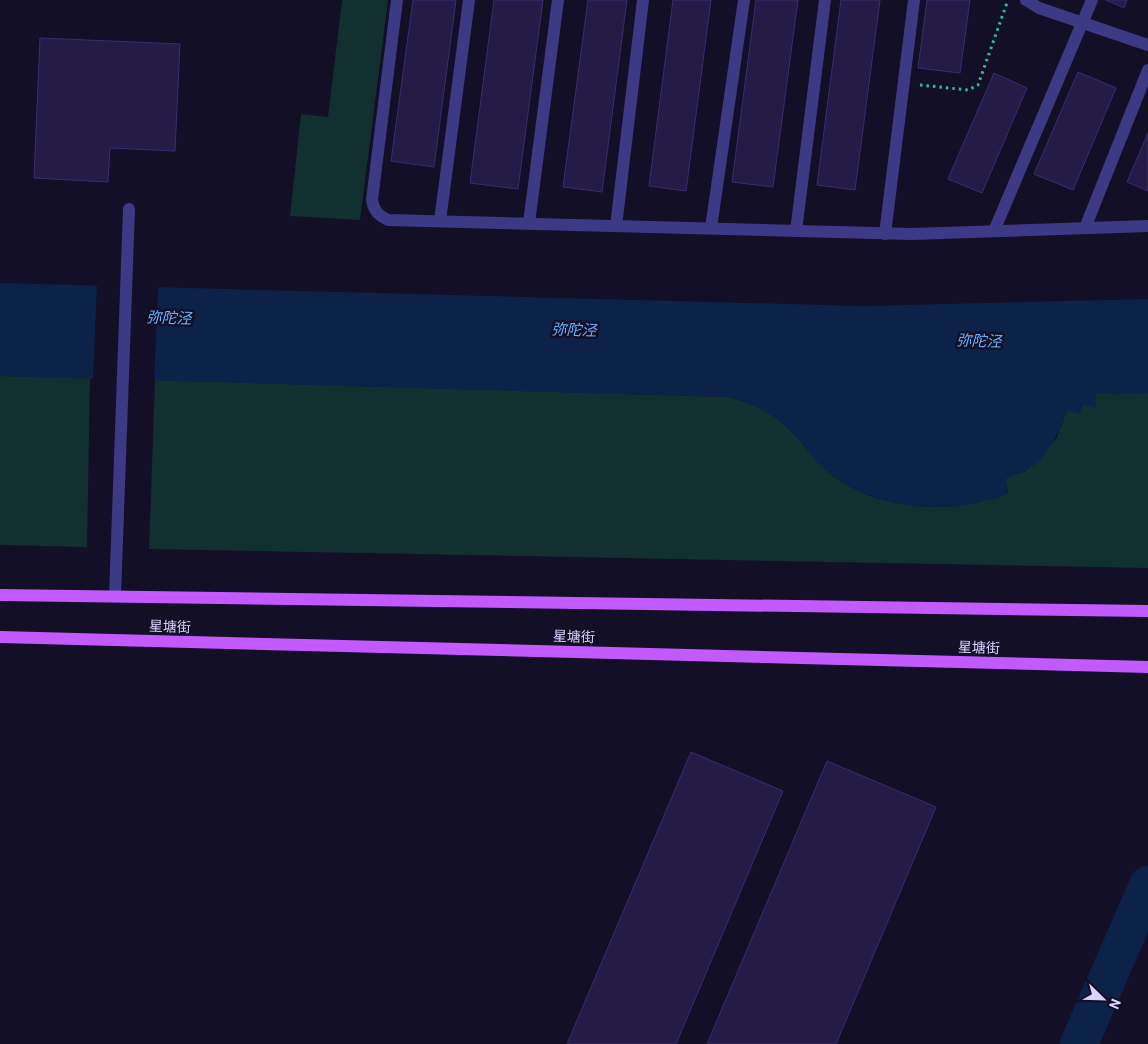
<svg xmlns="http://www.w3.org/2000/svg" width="1148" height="1044" viewBox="0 0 1148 1044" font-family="Barlow,'Noto Sans SC',sans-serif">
<rect width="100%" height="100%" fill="#130f26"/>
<g fill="#12302f">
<path d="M342,0h46l-28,220 -70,-4 11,-102 27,3z"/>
<path d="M0,376l90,2 -3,169 -87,-2z"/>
<path d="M155,380l574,17c22,6 45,16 60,32 14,13 24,30 38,42 47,40 126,45 181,22l-3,-15 19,-6 32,-33 11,-29 16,-5 13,-11 52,-1v175l-999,-19z"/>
</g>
<path fill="#0c2248" d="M0,283l861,23 287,-7v94l-52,1v14l-13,-3 -4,9 -12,-4c-12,33 -25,60 -62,68l3,16c-57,22 -132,17 -181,-23 -15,-12 -24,-29 -38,-42 -15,-16 -39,-26 -60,-32l-729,-21z"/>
<path fill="#130f26" d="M97,283l61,2 -4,97 -61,-1z"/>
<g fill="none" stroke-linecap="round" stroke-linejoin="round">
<path stroke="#0c2248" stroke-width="38" d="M1079,1044l69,-159"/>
</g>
<g fill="#241b47" stroke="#3b2d73">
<path d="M413,0h43l-22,167 -43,-6z"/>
<path d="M494,0h49l-25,189 -48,-6z"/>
<path d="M588,0h39l-25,192 -39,-5z"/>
<path d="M673,0h38l-25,191 -37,-5z"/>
<path d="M756,0h42l-25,187 -41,-5z"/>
<path d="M841,0h39l-25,190 -38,-5z"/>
<path d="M927,0h43l-10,73 -42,-5z"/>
<path d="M1106,0h21l-3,8z"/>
<path d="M40,38l140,6 -5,107 -65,-3 -2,34 -74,-4z"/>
<path d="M1078,72l38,16 -43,102 -39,-16z"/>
<path d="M994,73l33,15 -45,105 -34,-14z"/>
<path d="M1148,133v58l-21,-9z"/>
<path d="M691,752l92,39 -107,253h-109z"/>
<path d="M827,761l109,46 -100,237h-129z"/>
</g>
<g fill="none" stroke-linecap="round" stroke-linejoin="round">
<path stroke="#2fb8b0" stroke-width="3" stroke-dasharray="2.5 4" stroke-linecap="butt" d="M920,85l48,5 10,-5 30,-85"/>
<g stroke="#3d3a85" stroke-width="12">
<path d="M1026,0l13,8 109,37"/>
<path d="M440,221l29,-221"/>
<path d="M529,223l29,-223"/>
<path d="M616,226l27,-226"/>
<path d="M711,228l33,-228"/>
<path d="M1085,228l63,-158"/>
<path d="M796,231l29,-231"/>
<path d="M994,231l98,-231"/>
<path d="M885,234l29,-234"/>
<path d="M115,596l14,-387"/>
</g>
<path stroke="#3d3a85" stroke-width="12" d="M397,0l-25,200c2,11 6,15 16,20l523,14 237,-8"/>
<g stroke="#c25bff" stroke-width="12">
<path d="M0,595l1148,16"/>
<path d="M0,637l1148,30"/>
</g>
</g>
<g text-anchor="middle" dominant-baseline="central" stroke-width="5" stroke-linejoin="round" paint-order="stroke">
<g font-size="14" fill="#d9d4ff" stroke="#130f26">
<text transform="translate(170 626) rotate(2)">星塘街</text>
<text transform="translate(574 636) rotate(2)">星塘街</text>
<text transform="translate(979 647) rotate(2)">星塘街</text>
</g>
<g font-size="15" font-style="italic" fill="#62b6ff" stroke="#130f26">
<text transform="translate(169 317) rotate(2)">弥陀泾</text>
<text transform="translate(574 329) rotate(2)">弥陀泾</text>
<text transform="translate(979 340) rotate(2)">弥陀泾</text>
</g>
</g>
<g transform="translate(1103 999) rotate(113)" stroke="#130f26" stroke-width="4" paint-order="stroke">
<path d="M0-4L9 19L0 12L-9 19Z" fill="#d9d4ff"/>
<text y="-8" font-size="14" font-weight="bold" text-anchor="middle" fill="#d9d4ff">N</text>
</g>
</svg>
